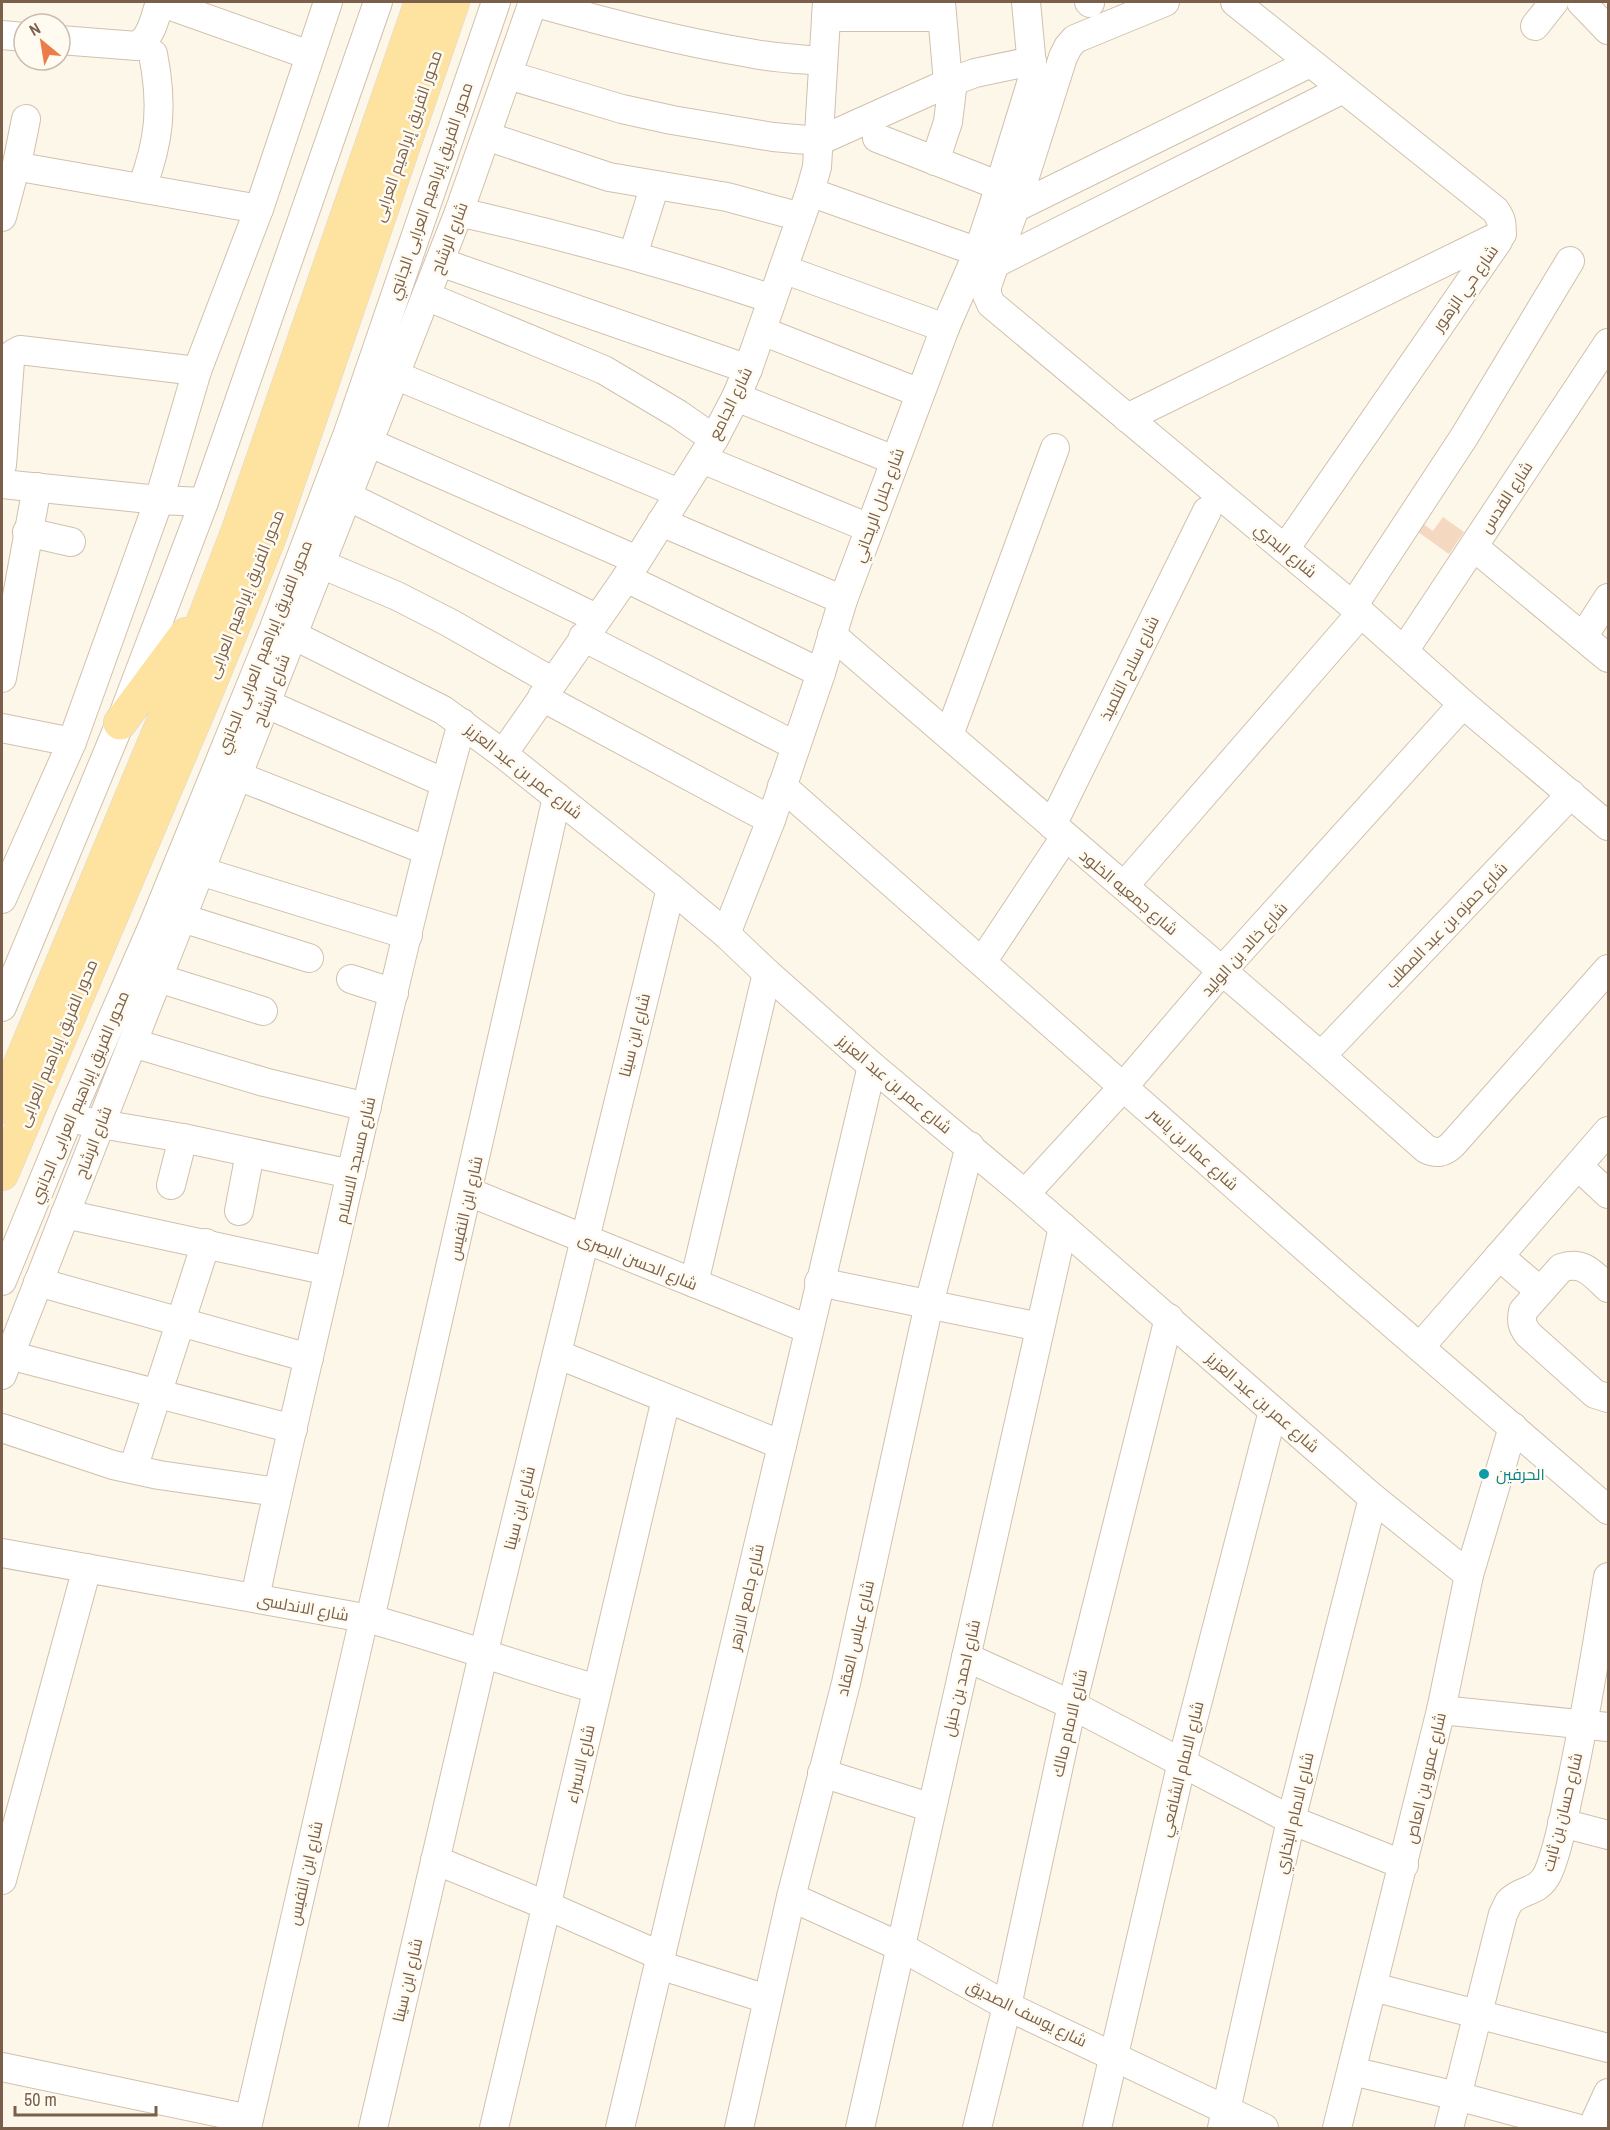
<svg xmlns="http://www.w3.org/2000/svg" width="1610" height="2130" viewBox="0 0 1610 2130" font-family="'Archivo Narrow',Cairo,sans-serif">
<rect width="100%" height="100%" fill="#fdf7e9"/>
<path fill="#f4d9c0" d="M1443,517l21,15 -15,22 -31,-22 5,-8 10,7z"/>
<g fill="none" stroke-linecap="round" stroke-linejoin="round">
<defs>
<g id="minor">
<path d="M160,2l149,53"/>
<path d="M533,2c72,20 143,39 216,51 24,5 49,6 74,8"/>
<path d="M941,2l7,81"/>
<path d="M1089,2l1,1"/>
<path d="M1165,2l-90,37 -7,8 -5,10 -48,151 -28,78v9l4,9 362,302 110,98 145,122"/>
<path d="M1235,2l260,208c8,10 9,19 3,31l-213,308"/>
<path d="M1581,2l27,28"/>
<path d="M826,17h116"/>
<path d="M1535,26l19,-24"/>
<path d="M2,35l22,2"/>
<path d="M60,40l77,6c15,-9 18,-29 23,-44"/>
<path d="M508,75l114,34 50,11 101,17 46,4 129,-58 27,-10 57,-12"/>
<path d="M486,136l123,41 118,20 74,20"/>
<path d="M877,138l123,48"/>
<path d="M935,161l13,-39 5,-41"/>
<path d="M16,169l10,-50"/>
<path d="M142,187c18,-47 21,-83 11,-133"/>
<path d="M810,192l168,60"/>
<path d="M1015,208l295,-145"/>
<path d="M459,212c106,24 210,52 313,87"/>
<path d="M2,217l12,-45 6,-5 239,42"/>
<path d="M633,255l22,-70"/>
<path d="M440,262l308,107"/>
<path d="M994,264l349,-175"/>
<path d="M783,269l162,59"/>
<path d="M426,296l178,74 74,44 36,25"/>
<path d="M762,331l158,62"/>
<path d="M395,375l284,118"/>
<path d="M736,397l158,63"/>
<path d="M1127,418l375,-184"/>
<path d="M352,435l285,125"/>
<path d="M702,459l167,69"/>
<path d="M2,465l8,-104 3,-7 7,-4 177,21"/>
<path d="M2,484l157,16 45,2"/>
<path d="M347,496l249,122"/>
<path d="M661,522l182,78"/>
<path d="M27,532l44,10"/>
<path d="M1474,547l134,111"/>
<path d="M321,564l76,32 53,27 103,59"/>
<path d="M626,578l195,95"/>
<path d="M1353,606l111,-169 106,-176"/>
<path d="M293,635l150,75 60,44 168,134 55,46 41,39 105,93 153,128 348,304 96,77"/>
<path d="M832,635l489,421 105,93c11,5 17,4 26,-4l156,-176"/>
<path d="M583,637l213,109"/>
<path d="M1583,637l25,-39"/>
<path d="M1404,651l204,-308"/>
<path d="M2,678l35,-191"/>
<path d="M249,696l196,87"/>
<path d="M542,697l229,123"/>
<path d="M2,728l70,14"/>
<path d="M949,735l106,-287"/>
<path d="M503,754l123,-176 88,-139 22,-42 12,-28 62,-177 7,-25 10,-165"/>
<path d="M238,776l190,75"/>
<path d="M782,786l561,495 265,229"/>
<path d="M1052,825l155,-314"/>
<path d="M200,871l208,64"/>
<path d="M1124,886l237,-273"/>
<path d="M2,899l70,-157 87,-242 38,-129 62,-162 69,-207"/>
<path d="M182,918l127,40"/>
<path d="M726,934l45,-114 50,-147 22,-73 102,-272 33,-76 14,-42 41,-133 -7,-75"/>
<path d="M982,962l83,-125"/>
<path d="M158,978l105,33"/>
<path d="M351,979l43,14"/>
<path d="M2,1007l118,-284 84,-221 174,-500"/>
<path d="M133,1043l131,39 103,25"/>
<path d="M1321,1056l250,-262"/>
<path d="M83,1121l100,17 168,36"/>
<path d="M1578,1166l30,28"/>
<path d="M171,1185l12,-47"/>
<path d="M469,1192l339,137"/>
<path d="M1025,1194l99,-108 98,-115 241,-267"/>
<path d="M239,1211l11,-58"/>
<path d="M65,1214l264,57"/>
<path d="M1499,1256l41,35"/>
<path d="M2,1281l67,-163 85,-195 120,-295 74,-195 148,-431"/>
<path d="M38,1282l271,76"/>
<path d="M819,1282l221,45"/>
<path d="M694,1283l73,-310"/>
<path d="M1608,1288c-15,-14 -25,-28 -47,-20l-38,43c-2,10 -1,15 5,23l67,60 13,4"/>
<path d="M1420,1347l188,-216"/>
<path d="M557,1354l225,91"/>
<path d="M9,1355l284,74"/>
<path d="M2,1375l457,-1163 74,-210"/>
<path d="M2,1428l111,37 46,10 118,17"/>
<path d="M133,1469l73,-226"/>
<path d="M2,1553l368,66c76,21 151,48 227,70"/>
<path d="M255,1598c28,-135 61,-268 91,-403 37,-158 72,-316 116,-472"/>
<path d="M370,1619l187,-822"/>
<path d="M966,1657l106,48 219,115 113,45"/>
<path d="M1441,1710l167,17"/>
<path d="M822,1773l110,35"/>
<path d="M1562,1823l46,12"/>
<path d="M435,1860l113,46 113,50"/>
<path d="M2,1880l85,-312"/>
<path d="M791,1897l110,50 106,59 257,122"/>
<path d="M659,1965l108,34"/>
<path d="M1373,1987l235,61"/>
<path d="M2,2067l233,49"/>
<path d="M1352,2071l105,25 119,32"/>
<path d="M247,2128l117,-510"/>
<path d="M373,2128l110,-473 188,-767"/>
<path d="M494,2128l172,-729"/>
<path d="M620,2128l252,-1062"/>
<path d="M739,2128l52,-231 55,-214 83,-379 41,-158"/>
<path d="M860,2128l203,-901"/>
<path d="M977,2128l30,-122 65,-301 97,-387"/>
<path d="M1097,2128l85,-366 91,-351"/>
<path d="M1222,2128l69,-308 82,-322"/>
<path d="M1337,2128l104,-418 28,-135 44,-148"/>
<path d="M1449,2128l54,-214c2,-3 4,-9 6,-12 13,-14 29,-8 39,-29 12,-28 16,-60 23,-89 15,-69 26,-138 37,-207"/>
<path d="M1592,2128l16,-35"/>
</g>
<g id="major">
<path d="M120,723l66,-89"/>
<path d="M2,1107l177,-424 59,-153 183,-528"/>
<path d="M2,1174l203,-478 64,-157 184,-537"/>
</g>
</defs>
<use href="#minor" stroke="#d1c0ad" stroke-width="30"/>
<use href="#major" stroke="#dcd6d0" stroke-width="34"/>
<use href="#minor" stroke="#fff" stroke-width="28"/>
<use href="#major" stroke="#fee3a0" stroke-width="33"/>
</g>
<circle fill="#0f9aa8" stroke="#fffbf1" stroke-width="2" cx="1484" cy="1474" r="6"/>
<g text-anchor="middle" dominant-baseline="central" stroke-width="5" stroke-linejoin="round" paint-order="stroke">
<g font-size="16" fill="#7a604b" stroke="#fffbf1">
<text transform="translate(407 136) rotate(-71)">محور الفريق إبراهيم العرابى</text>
<text transform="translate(430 191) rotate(-71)">محور الفريق إبراهيم العرابى الجانبي</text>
<text transform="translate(449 238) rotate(-69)">شارع الرشاح</text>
<text transform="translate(1465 288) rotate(-55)">شارع حي الزهور</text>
<text transform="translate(730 403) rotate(-64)">شارع الجامع</text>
<text transform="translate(1506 497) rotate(-57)">شارع القدس</text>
<text transform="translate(878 505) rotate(-70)">شارع جلال الريحاني</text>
<text transform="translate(1286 550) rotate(40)">شارع البدري</text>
<text transform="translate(245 594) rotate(-68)">محور الفريق إبراهيم العرابى</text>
<text transform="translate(264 647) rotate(-68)">محور الفريق إبراهيم العرابى الجانبي</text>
<text transform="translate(1129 668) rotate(-64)">شارع سلاح التلميذ</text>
<text transform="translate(271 690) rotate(-69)">شارع الرشاح</text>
<text transform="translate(524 771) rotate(38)">شارع عمر بن عبد العزيز</text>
<text transform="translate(1129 892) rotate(40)">شارع جمعيه الخلود</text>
<text transform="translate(1446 925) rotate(-46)">شارع حمزه بن عبد المطلب</text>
<text transform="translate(1244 949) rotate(-48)">شارع خالد بن الوليد</text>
<text transform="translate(634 1035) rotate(-76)">شارع ابن سينا</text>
<text transform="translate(57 1043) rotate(-67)">محور الفريق إبراهيم العرابى</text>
<text transform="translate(895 1084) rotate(40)">شارع عمر بن عبد العزيز</text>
<text transform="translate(79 1097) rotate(-67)">محور الفريق إبراهيم العرابى الجانبي</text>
<text transform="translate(93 1142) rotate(-69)">شارع الرشاح</text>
<text transform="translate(1194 1149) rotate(42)">شارع عمار بن ياسر</text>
<text transform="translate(355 1160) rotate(-77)">شارع مسجد الاسلام</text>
<text transform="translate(465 1208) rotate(-77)">شارع ابن النفيس</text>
<text transform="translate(638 1261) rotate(22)">شارع الحسن البصرى</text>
<text transform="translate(1263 1402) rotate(41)">شارع عمر بن عبد العزيز</text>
<text transform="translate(519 1508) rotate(-76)">شارع ابن سينا</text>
<text transform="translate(746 1597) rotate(-77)">شارع جامع الازهر</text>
<text transform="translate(303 1607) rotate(10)">شارع الاندلسى</text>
<text transform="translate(855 1638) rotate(-77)">شارع عباس العقاد</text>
<text transform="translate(961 1678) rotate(-77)">شارع احمد بن حنبل</text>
<text transform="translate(1069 1723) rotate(-77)">شارع الامام مالك</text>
<text transform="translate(580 1764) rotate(-77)">شارع الاسراء</text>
<text transform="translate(1181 1769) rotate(-76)">شارع الامام الشافعي</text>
<text transform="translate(1425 1778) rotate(-77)">شارع عمرو بن العاص</text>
<text transform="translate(1562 1812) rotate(-76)">شارع حسان بن ثابت</text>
<text transform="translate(1294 1813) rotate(-77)">شارع الامام البخاري</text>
<text transform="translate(305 1873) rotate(-77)">شارع ابن النفيس</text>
<text transform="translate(407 1980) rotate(-77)">شارع ابن سينا</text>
<text transform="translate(1027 2013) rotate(26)">شارع يوسف الصديق</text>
</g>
<g font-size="16" fill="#0d838f" stroke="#fffbf1" text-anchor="start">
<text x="1496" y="1474">الحرفين</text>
</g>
</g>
<rect width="1610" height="2130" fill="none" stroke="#7a604b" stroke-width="6"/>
<g transform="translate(42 42) rotate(330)"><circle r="28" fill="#fffbf1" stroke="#cabdaf" stroke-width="1.5"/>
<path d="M0-4.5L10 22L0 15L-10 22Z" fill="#ec7c4a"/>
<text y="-9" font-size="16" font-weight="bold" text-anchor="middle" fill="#7a604b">N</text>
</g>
<path d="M15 2106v9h141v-9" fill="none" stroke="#7a604b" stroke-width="3"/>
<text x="24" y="2106" font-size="18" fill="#7a604b" stroke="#fffbf1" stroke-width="4.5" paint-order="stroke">50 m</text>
</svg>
